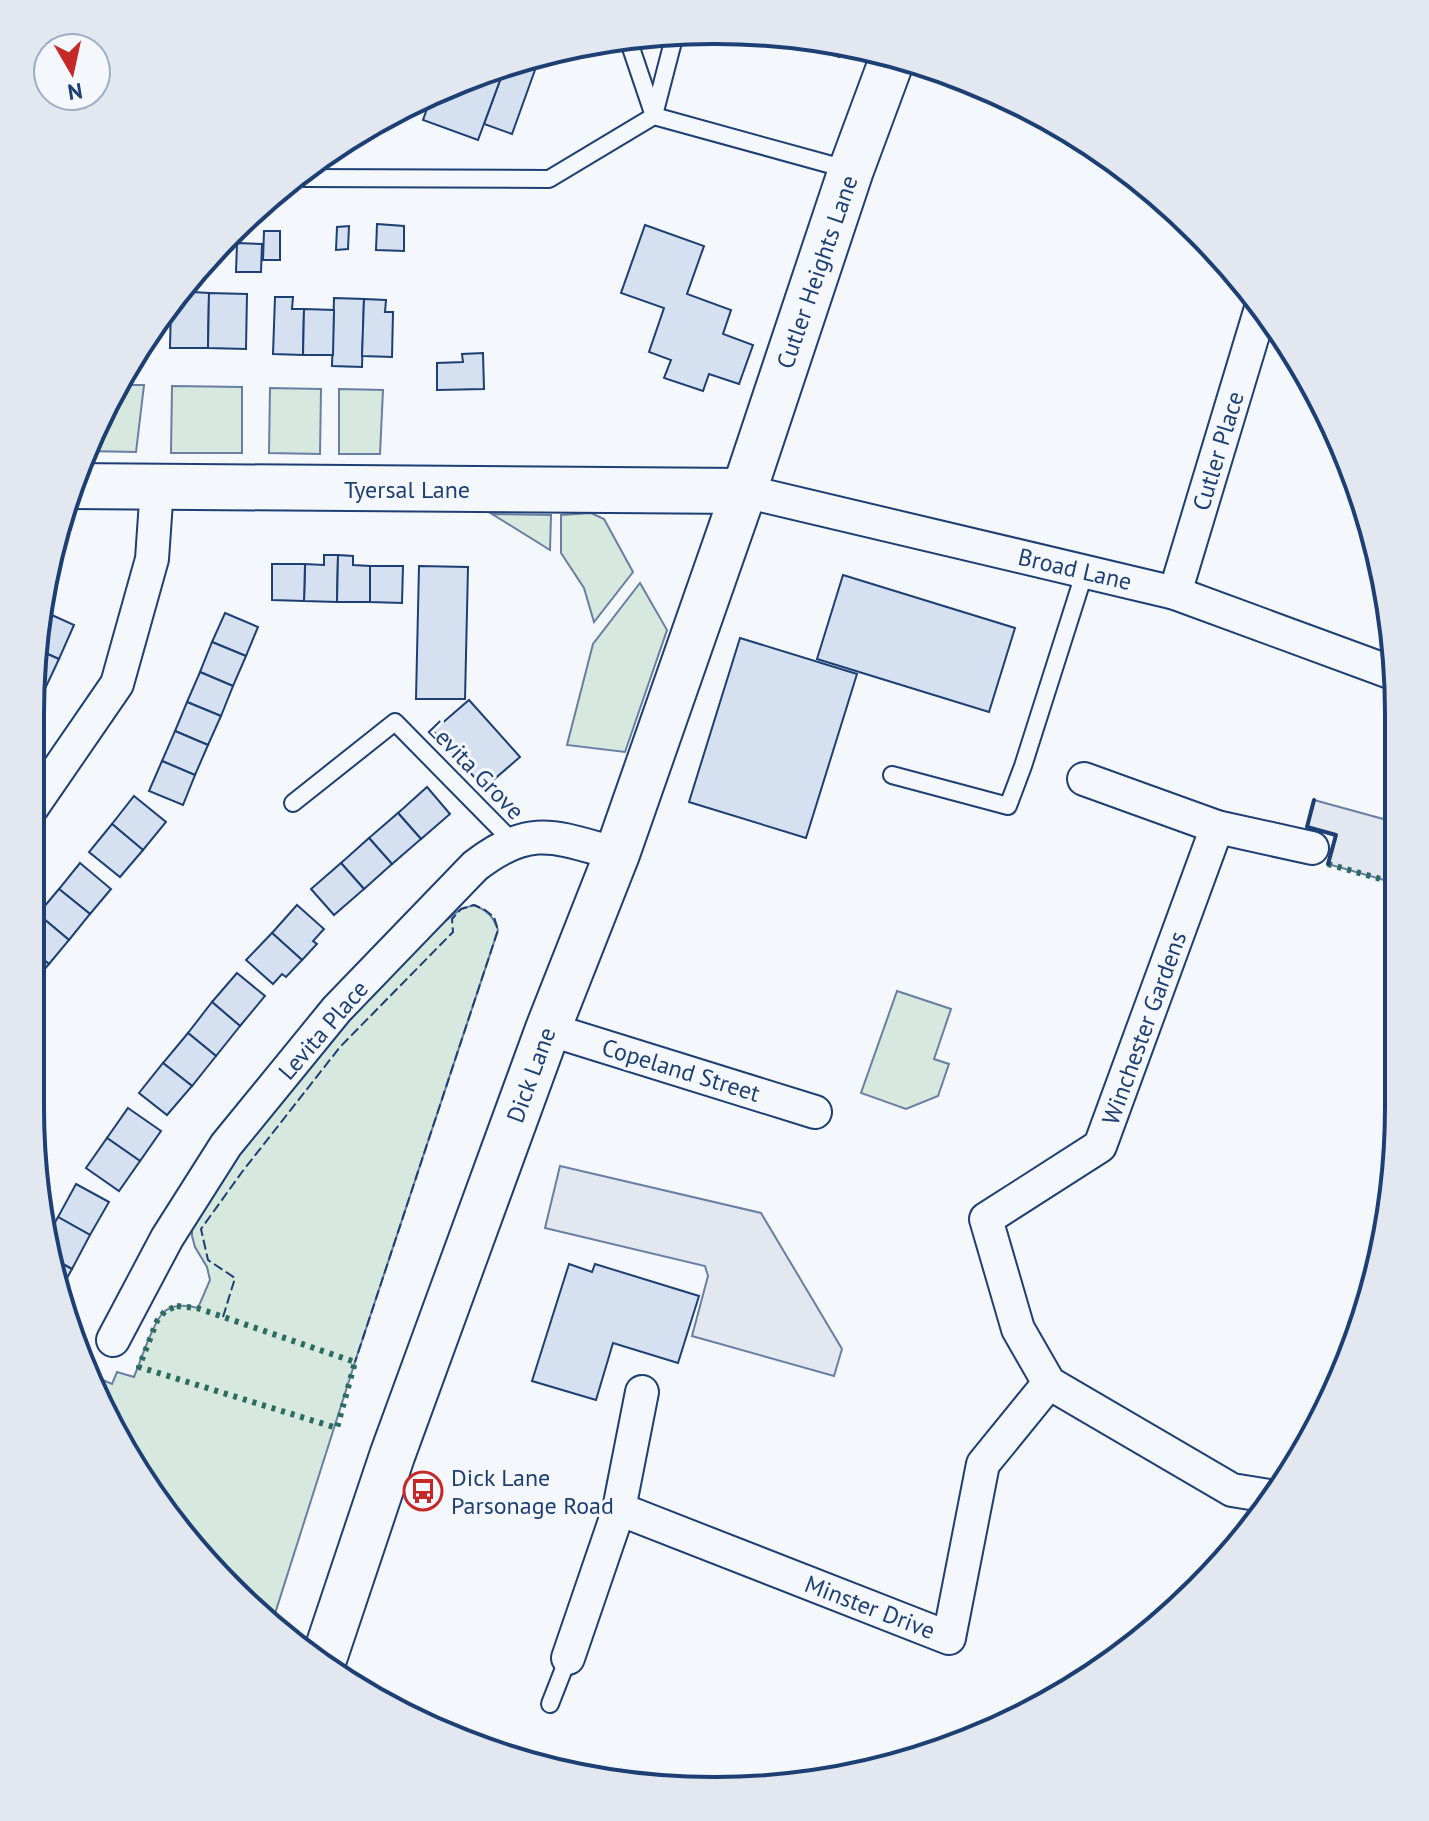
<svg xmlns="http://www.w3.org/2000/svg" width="1429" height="1821" viewBox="0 0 1429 1821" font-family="'PT Sans',sans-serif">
<rect width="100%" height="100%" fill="#f4f7fb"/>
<g fill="#d7e8df" stroke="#687fa3" stroke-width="2">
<path d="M116,385h28l-8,67 -50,-1z"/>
<path d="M172,386l70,1v66h-71z"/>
<path d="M270,388l51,1 -1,65 -51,-1z"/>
<path d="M339,389l44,1 -3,64h-41z"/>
<path d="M591,513l13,6 29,53 -39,50 -10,-34 -23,-35v-38z"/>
<path d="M492,514l59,1 -1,35z"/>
<path d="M640,583l27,47 -42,122 -58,-7 26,-101z"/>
<path d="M474,905c14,6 19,11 24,25l-143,432 -83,261 -42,-33 -109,-142 -30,-73 21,9 5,-12 17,5c6,-14 20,-58 31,-66 9,-7 22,-6 33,-3l12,-28 -3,-13 -12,-20 -3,-11v-18l39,-56 93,-115 116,-122 21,-16z"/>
<path d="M897,991l54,18 -17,50 15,5 -11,32 -32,13 -45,-16z"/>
</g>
<g fill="#e3e8f0" stroke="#687fa3" stroke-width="2">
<path d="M1314,800l84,23v61l-70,-20 8,-29 -29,-8z"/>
<path d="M560,1166l201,47 81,136 -8,27 -142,-40 16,-60 -3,-10 -160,-38z"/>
</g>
<g fill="#d5e0f0" stroke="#1d3f73" stroke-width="2">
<path d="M768,33l75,12 -4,12z"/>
<path d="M540,56l-28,78 -28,-10 22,-60z"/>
<path d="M506,64l-28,76 -55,-20 6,-17 -9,-3 75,-34z"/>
<path d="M377,224l27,2v25l-28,-1z"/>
<path d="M645,225l59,21 -17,48 44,16 -8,24 30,11 -14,39 -30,-10 -6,17 -39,-13 7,-18 -22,-8 15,-44 -43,-15z"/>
<path d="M349,226l-1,23 -12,1 1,-23z"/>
<path d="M264,231h16v29h-17z"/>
<path d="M237,243l25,1 -1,28h-25z"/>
<path d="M192,275h1v17l16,1 -1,55h-38l1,-45z"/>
<path d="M209,293l38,1 -1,55 -38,-1z"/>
<path d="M275,297h18l-1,12h12l-1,46 -30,-1z"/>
<path d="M334,298l30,1 -2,68 -30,-1z"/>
<path d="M364,299l22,1 -1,12h8l-1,45 -30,-1z"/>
<path d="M304,309l30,1 -1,45h-30z"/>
<path d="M483,353l1,36 -47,1v-27l26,-1 -1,-8z"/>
<path d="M324,555h14l-1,47 -33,-1 1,-37 19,1z"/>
<path d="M338,555l15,1v9l17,1v36h-33z"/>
<path d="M272,564h33l-1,37 -32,-1z"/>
<path d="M370,566h33l-1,37 -32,-1z"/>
<path d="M419,566l49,1 -3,132h-49z"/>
<path d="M843,575l172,53 -26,84 -172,-53z"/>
<path d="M43,611l31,14 -15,34 -23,-10z"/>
<path d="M225,613l33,14 -12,29 -34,-14z"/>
<path d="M740,638l117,36 -51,164 -117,-36z"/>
<path d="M212,642l34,14 -13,30 -33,-14z"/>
<path d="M36,649l23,10 -16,34 -12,-5v-18z"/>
<path d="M200,672l33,14 -12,30 -34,-14z"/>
<path d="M469,700l51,57 -36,31 -51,-57z"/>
<path d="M187,702l34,14 -13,29 -33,-14z"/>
<path d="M175,731l33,14 -13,30 -33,-14z"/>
<path d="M162,761l33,14 -12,30 -34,-14z"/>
<path d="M427,787l23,27 -29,25 -23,-26z"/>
<path d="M134,796l32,26 -23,28 -31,-26z"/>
<path d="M398,813l23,26 -29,25 -23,-26z"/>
<path d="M112,824l31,26 -23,27 -31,-25z"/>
<path d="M369,838l23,26 -28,25 -23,-26z"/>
<path d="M80,863l31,26 -21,25 -31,-25z"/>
<path d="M341,863l23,26 -30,26 -23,-26z"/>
<path d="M59,889l31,25 -21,26 -31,-26z"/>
<path d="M297,905l27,24 -11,12 4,3 -15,16 -30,-27z"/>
<path d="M38,914l31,26 -20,24 -18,-14v-26z"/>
<path d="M272,933l30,27 -16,17 -4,-3 -9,10 -27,-24z"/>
<path d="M31,950l18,14 -19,23z"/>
<path d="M237,973l28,23 -25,30 -28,-24z"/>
<path d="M212,1002l28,24 -24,30 -28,-23z"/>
<path d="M188,1033l28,23 -24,30 -29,-23z"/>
<path d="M163,1063l29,23 -25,29 -28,-22z"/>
<path d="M128,1108l33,23 -21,30 -33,-23z"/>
<path d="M107,1138l33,23 -21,30 -33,-23z"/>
<path d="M76,1184l33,18 -19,33 -32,-18z"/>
<path d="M58,1217l32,18 -18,34 -22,-12 -3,-20z"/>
<path d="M50,1257l22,12 -14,25 -5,-11z"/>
<path d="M569,1264l23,8 3,-8 104,32 -21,67 -65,-20 -17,57 -64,-19z"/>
</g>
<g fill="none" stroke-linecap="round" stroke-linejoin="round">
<defs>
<g id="lane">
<path d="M627,36l27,80"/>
<path d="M654,115l21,-81"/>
<path d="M304,178l245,1 105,-63 196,54"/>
<path d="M892,775l116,31 15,-40 62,-195"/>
<path d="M293,803l102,-81 118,120"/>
<path d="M550,1704l18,-46"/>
</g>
<g id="street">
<path d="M744,491l431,102 223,82"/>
<path d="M1175,593l86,-285"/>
<path d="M1084,779l133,48 95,21"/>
<path d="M31,809l86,-125 35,-125 5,-72"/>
<path d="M1217,827l-117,319 -114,73 32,110 31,54 183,107 43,7"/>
<path d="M548,1029l267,83"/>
<path d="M113,1340l54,-102 59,-93 111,-136 138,-143c55,-43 81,-29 142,-12"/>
<path d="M619,1509l330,129 34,-174 66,-81"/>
<path d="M568,1658l51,-149 23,-117"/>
</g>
<g id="secondary">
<path d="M70,486l674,5"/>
<path d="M323,1662l69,-206 156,-427 69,-175 127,-363 107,-321 43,-116"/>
</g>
</defs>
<use href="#lane" stroke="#1d3f73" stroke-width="20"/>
<use href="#street" stroke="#1d3f73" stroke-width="36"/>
<use href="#secondary" stroke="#1d3f73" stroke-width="48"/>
<use href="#lane" stroke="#f4f7fb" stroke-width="16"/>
<use href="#street" stroke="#f4f7fb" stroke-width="32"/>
<use href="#secondary" stroke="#f4f7fb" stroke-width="44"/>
<g stroke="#2c6c60" stroke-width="6" stroke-dasharray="4 6" stroke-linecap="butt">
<path d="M1328,864l70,20"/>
<path d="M177,1306l20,2 158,54 -18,66 -198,-61 18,-46 8,-10z"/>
</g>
<path stroke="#1d3f73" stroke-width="2" stroke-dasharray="10 4" stroke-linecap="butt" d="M223,1317l12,-39 -27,-18 -7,-31 41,-57 98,-125 113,-115 -1,-13 9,-10 13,-4 11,5 9,7 4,13 -143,432"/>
<path stroke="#1d3f73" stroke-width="4" d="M1314,800l-7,27 29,8 -8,29"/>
</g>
<defs>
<symbol id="bus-ring" viewBox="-11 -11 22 22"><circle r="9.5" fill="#f4f7fb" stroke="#c62828" stroke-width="1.5"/><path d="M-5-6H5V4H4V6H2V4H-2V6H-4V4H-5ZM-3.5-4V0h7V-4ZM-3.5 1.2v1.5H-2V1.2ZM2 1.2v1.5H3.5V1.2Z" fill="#c62828"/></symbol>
</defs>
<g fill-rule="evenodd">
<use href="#bus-ring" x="401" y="1469" width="44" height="44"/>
</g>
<g text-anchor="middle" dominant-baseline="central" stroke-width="6" stroke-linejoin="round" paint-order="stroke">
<g font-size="24" fill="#1d3f73" stroke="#f4f7fb">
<text transform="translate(817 272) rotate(-71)">Cutler Heights Lane</text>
<text transform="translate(1218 451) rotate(-73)">Cutler Place</text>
<text x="407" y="489">Tyersal Lane</text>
<text transform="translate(1075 569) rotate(13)">Broad Lane</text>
<text transform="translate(476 770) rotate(46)">Levita Grove</text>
<text transform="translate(1144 1028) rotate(-70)">Winchester Gardens</text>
<text transform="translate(323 1030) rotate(-49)">Levita Place</text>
<text transform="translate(681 1070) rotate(17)">Copeland Street</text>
<text transform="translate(531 1075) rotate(-70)">Dick Lane</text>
<text transform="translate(870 1607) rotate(21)">Minster Drive</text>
</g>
<g font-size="24" fill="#1d3f73" stroke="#f4f7fb" text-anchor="start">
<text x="451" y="1477">Dick Lane<tspan x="451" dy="28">Parsonage Road</tspan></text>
</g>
</g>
<path d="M0 0H1429V1821H0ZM714 44H715A670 670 0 0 1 1385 714V1107A670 670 0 0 1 715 1777H714A670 670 0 0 1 44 1107V714A670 670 0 0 1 714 44Z" fill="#e3e8f0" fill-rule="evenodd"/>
<path fill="none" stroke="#1d3f73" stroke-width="4" d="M714 44H715A670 670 0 0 1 1385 714V1107A670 670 0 0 1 715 1777H714A670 670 0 0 1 44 1107V714A670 670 0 0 1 714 44Z"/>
<g transform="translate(72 72) rotate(171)"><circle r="38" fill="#f4f7fb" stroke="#9eadc5" stroke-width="2"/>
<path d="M0-6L14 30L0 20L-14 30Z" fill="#c62828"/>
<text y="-12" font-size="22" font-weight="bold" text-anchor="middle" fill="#1d3f73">N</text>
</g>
</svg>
